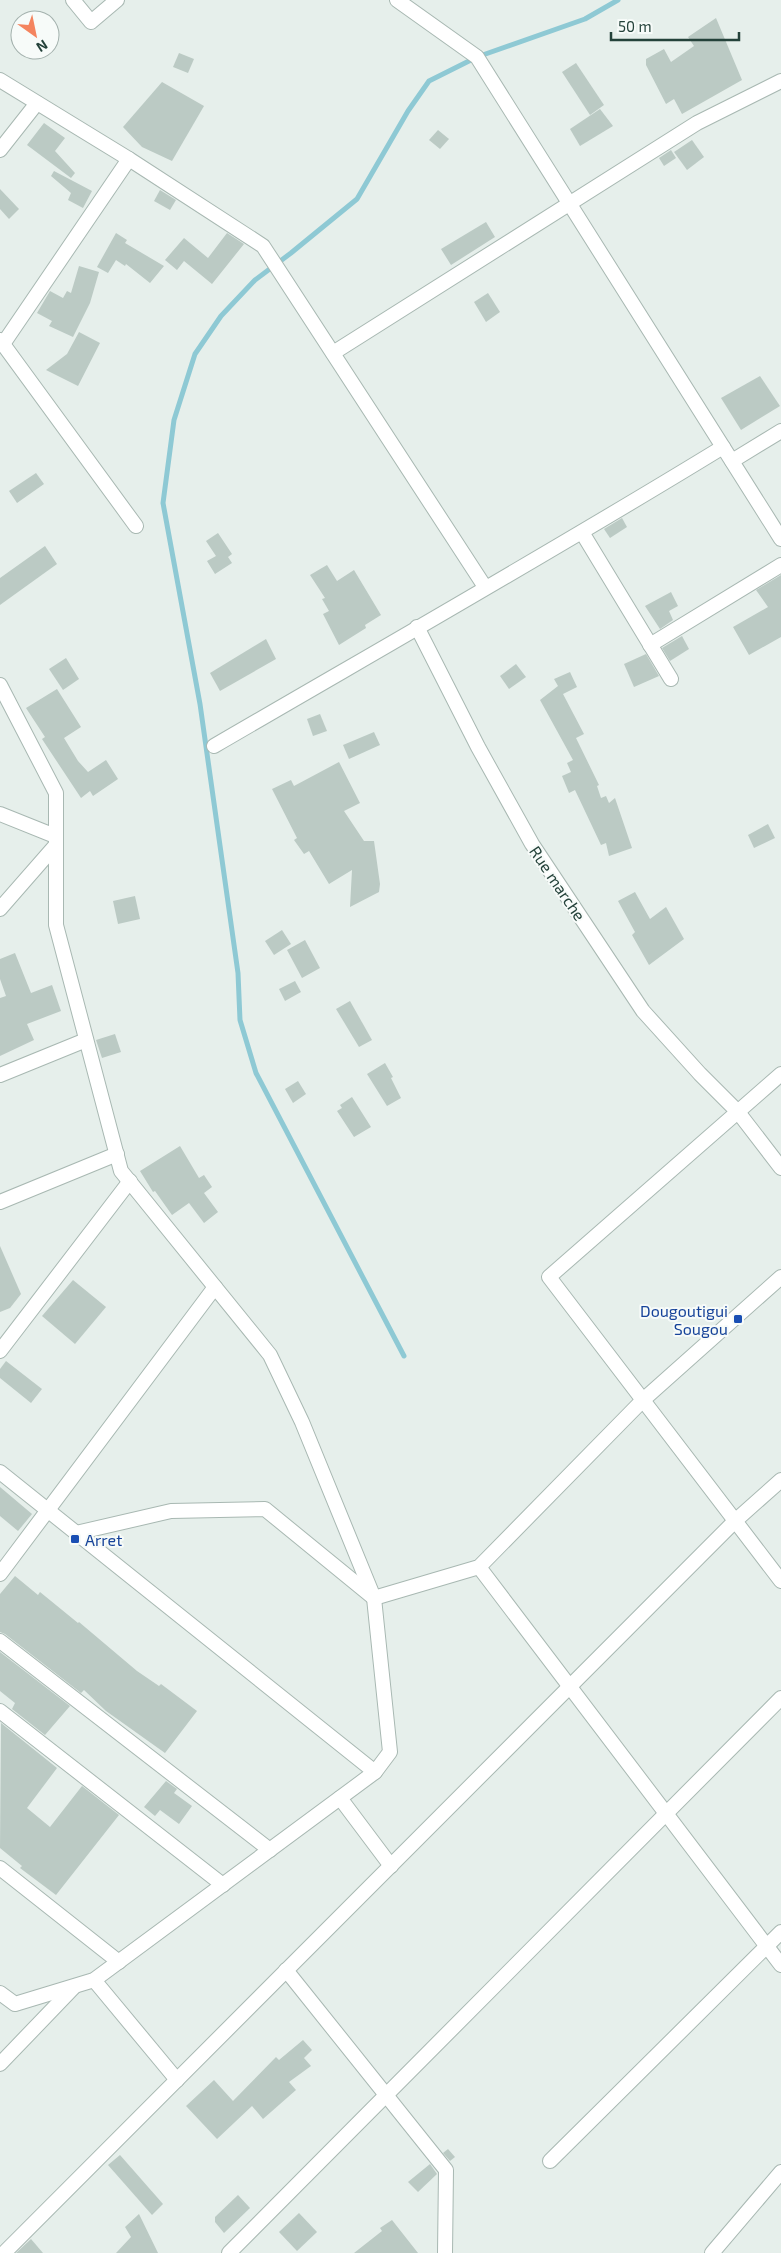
<svg xmlns="http://www.w3.org/2000/svg" width="781" height="2253" viewBox="0 0 781 2253" font-family="'Exo 2',sans-serif">
<rect width="100%" height="100%" fill="#e6efeb"/>
<g fill="none" stroke-linecap="round" stroke-linejoin="round">
<path stroke="#8ec9d4" stroke-width="5" d="M404,1356l-148,-283 -16,-53 -2,-47 -38,-269 -37,-201 11,-83 21,-66 26,-38 34,-36 36,-27 66,-54 51,-88 21,-30 48,-24 108,-38 33,-19"/>
</g>
<g fill="#bbcac4">
<path d="M716,18l26,62 -60,34 -8,-15 -8,5 -20,-39v-6l18,-10 7,13 23,-16 -6,-9z"/>
<path d="M179,53l15,6 -6,14 -15,-6z"/>
<path d="M576,63l28,42 -14,10 -28,-43z"/>
<path d="M162,82l42,24 -32,55 -30,-14 -19,-20z"/>
<path d="M600,109l13,17 -33,20 -10,-17z"/>
<path d="M44,123l21,15 -10,13 20,22 -4,5 -44,-33z"/>
<path d="M438,130l11,9 -9,10 -11,-9z"/>
<path d="M692,140l12,17 -17,13 -13,-18z"/>
<path d="M671,150l5,8 -12,8 -5,-8z"/>
<path d="M54,171l38,20 -9,17 -15,-8 3,-7 -20,-17z"/>
<path d="M0,189l19,20 -10,10 -9,-10z"/>
<path d="M160,190l16,10 -6,10 -16,-9z"/>
<path d="M486,222l9,15 -44,28 -10,-16z"/>
<path d="M116,233l11,7 -2,3 39,23 -14,17 -24,-19 -1,2 -9,-6 -8,13 -11,-6z"/>
<path d="M227,233l17,11 -32,40 -28,-23 -7,9 -12,-10 19,-22 24,20z"/>
<path d="M79,266l20,6 -9,31 -17,34 -24,-11 3,-5 -15,-8 13,-22 13,7 4,-7 4,2z"/>
<path d="M488,293l12,19 -14,10 -12,-20z"/>
<path d="M79,332l21,11 -22,43 -32,-16 21,-16z"/>
<path d="M760,376l20,30 -39,24 -20,-32z"/>
<path d="M36,473l8,11 -27,19 -8,-12z"/>
<path d="M622,518l5,9 -17,11 -6,-9z"/>
<path d="M218,533l14,21 -4,3 4,6 -17,11 -8,-13 9,-5 -10,-15z"/>
<path d="M45,546l12,18 -57,41v-27z"/>
<path d="M327,565l10,16 17,-11 27,45 -16,10 1,3 -27,17 -16,-31 6,-3 -7,-12 3,-1 -15,-23z"/>
<path d="M781,575v62l-32,18 -16,-28 35,-20 -12,-17z"/>
<path d="M671,592l7,14 -9,5 4,9 -13,9 -15,-23z"/>
<path d="M682,636l7,13 -19,12 -8,-13z"/>
<path d="M266,639l10,20 -56,32 -10,-18z"/>
<path d="M646,654l13,22 -25,11 -10,-23z"/>
<path d="M66,658l13,21 -16,11 -14,-21z"/>
<path d="M516,664l10,13 -17,12 -9,-13z"/>
<path d="M570,672l7,15 -14,7 21,40 -8,4 23,47 -2,1 4,12 5,-2 3,7 6,-5 17,50 -23,8 -3,-13 -5,2 -26,-55 -6,3 -7,-17 9,-4 -4,-9 6,-3 -33,-60 18,-14 -4,-7z"/>
<path d="M57,689l24,38 -17,11 14,23 10,11 18,-12 12,19 -25,17 -3,-5 -9,7 -39,-59 3,-2 -19,-29z"/>
<path d="M320,714l7,17 -14,5 -6,-17z"/>
<path d="M374,732l6,13 -31,14 -6,-14z"/>
<path d="M339,762l21,41 -16,8 20,30h10l6,43 -1,8 -29,15 2,-37 -23,14 -20,-33 -5,3 -10,-14 3,-2 -25,-49 19,-9 3,6z"/>
<path d="M768,824l7,14 -21,10 -6,-13z"/>
<path d="M635,892l15,27 16,-12 18,32 -35,26 -17,-30 3,-3 -17,-31z"/>
<path d="M135,896l5,23 -22,5 -5,-23z"/>
<path d="M282,930l9,14 -17,11 -9,-14z"/>
<path d="M305,940l15,28 -18,10 -15,-28z"/>
<path d="M15,953l16,40 21,-8 9,26 -34,13 7,16 -34,16v-58l6,-2 -6,-17v-20z"/>
<path d="M295,981l6,11 -16,9 -6,-12z"/>
<path d="M350,1001l22,39 -13,7 -23,-38z"/>
<path d="M115,1034l6,18 -19,6 -6,-18z"/>
<path d="M385,1063l8,14 -2,1 10,20 -14,8 -20,-32z"/>
<path d="M298,1081l8,13 -13,9 -8,-14z"/>
<path d="M352,1097l19,30 -17,10 -17,-26 5,-3 -2,-3z"/>
<path d="M180,1146l19,32 5,-3 8,12 -8,6 14,19 -14,11 -15,-20 -17,12 -17,-24 -2,1 -13,-21z"/>
<path d="M0,1246l21,48 -11,14 -10,4z"/>
<path d="M73,1280l33,27 -31,37 -33,-28z"/>
<path d="M6,1361l36,28 -11,14 -31,-25v-9z"/>
<path d="M0,1487l32,27 -14,17 -18,-15z"/>
<path d="M15,1576l23,19 2,-3 38,31 1,-1 58,49 22,15 2,-2 36,27 -32,42 -59,-42 -22,-21 -3,3 -76,-59 -5,-2v-38z"/>
<path d="M0,1652l70,54 -25,29 -33,-26 3,-6 -15,-12z"/>
<path d="M1,1723l56,45 -30,40 23,19 32,-41 37,29 -63,80 -36,-27 2,-2 -22,-18z"/>
<path d="M166,1781l11,8 -3,4 18,13 -13,18 -19,-14 -5,6 -11,-9z"/>
<path d="M303,2040l9,10 -8,8 7,8 -22,16 7,8 -33,29 -11,-13 -35,33 -31,-33 28,-26 19,21 43,-44 3,3z"/>
<path d="M448,2149l7,8 -5,4 -7,-8z"/>
<path d="M120,2155l43,49 -11,11 -44,-50z"/>
<path d="M430,2164l7,10 -19,18 -10,-10z"/>
<path d="M238,2195l12,13 -26,25 -9,-11v-5z"/>
<path d="M299,2213l18,19 -20,19 -18,-19z"/>
<path d="M139,2214l19,39h-42l15,-16 -6,-10z"/>
<path d="M392,2220l26,33h-64l28,-22 -2,-3z"/>
<path d="M31,2239l12,14h-27z"/>
</g>
<g fill="none" stroke-linecap="round" stroke-linejoin="round">
<defs>
<g id="street">
<path d="M73,0l18,22 26,-22"/>
<path d="M397,0l80,57 304,482"/>
<path d="M0,80l129,79 134,87 222,341"/>
<path d="M0,150l37,-47"/>
<path d="M0,340l136,186"/>
<path d="M3,344l126,-185"/>
<path d="M333,353l364,-230 84,-42"/>
<path d="M732,461l49,-30"/>
<path d="M583,534l88,145"/>
<path d="M417,627l61,120 54,97 111,167 57,63 38,38 43,56"/>
<path d="M650,645l131,-80"/>
<path d="M0,685l56,108v132l65,246 149,184 32,67 72,176 16,154 -15,20 -281,208 -79,24 -15,-11"/>
<path d="M214,746c170,-99 341,-196 509,-299"/>
<path d="M0,814l55,22"/>
<path d="M0,909l55,-63"/>
<path d="M781,1074l-232,203 232,304"/>
<path d="M0,1075l86,-35"/>
<path d="M0,1202l117,-48"/>
<path d="M0,1351l130,-170"/>
<path d="M0,1472l375,300"/>
<path d="M76,1533l95,-22 94,-2 109,89 105,-31 164,-167 138,-123"/>
<path d="M479,1567l302,398"/>
<path d="M0,1574l215,-287"/>
<path d="M0,1641l270,209"/>
<path d="M0,1711l223,174"/>
<path d="M340,1798l51,68"/>
<path d="M0,1868l119,94"/>
<path d="M286,1970l160,200 -1,83"/>
<path d="M94,1980l83,100"/>
<path d="M0,2064l74,-77"/>
<path d="M550,2161l231,-229"/>
<path d="M4,2253l731,-732 46,-41"/>
<path d="M229,2253l552,-555"/>
<path d="M712,2253l69,-81"/>
</g>
</defs>
<use href="#street" stroke="#a8b8b2" stroke-width="16"/>
<use href="#street" stroke="#fff" stroke-width="14"/>
</g>
<g fill="#1a4fb4" stroke="#f7fbf9" stroke-width="2">
<rect x="733" y="1314" width="10" height="10" rx="2.5"/>
<rect x="70" y="1534" width="10" height="10" rx="2.5"/>
</g>
<g text-anchor="middle" dominant-baseline="central" stroke-width="4" stroke-linejoin="round" paint-order="stroke">
<g font-size="16" fill="#24423a" stroke="#f7fbf9">
<text transform="translate(558 883) rotate(56)">Rue marche</text>
</g>
<g font-size="16" fill="#164399" stroke="#f7fbf9" text-anchor="end">
<text x="728" y="1310">Dougoutigui<tspan x="728" dy="18">Sougou</tspan></text>
<text x="85" y="1539" text-anchor="start">Arret</text>
</g>
</g>
<g transform="translate(35 35) rotate(147)"><circle r="24" fill="#f7fbf9" stroke="#a3b1ad"/>
<path d="M0-4L9 19L0 12L-9 19Z" fill="#f4845f"/>
<text y="-8" font-size="14" font-weight="bold" text-anchor="middle" fill="#24423a">N</text>
</g>
<path d="M611 32v8h128v-8" fill="none" stroke="#24423a" stroke-width="2.5"/>
<text x="618" y="32" font-size="15" fill="#24423a" stroke="#f7fbf9" stroke-width="4" paint-order="stroke">50 m</text>
</svg>
